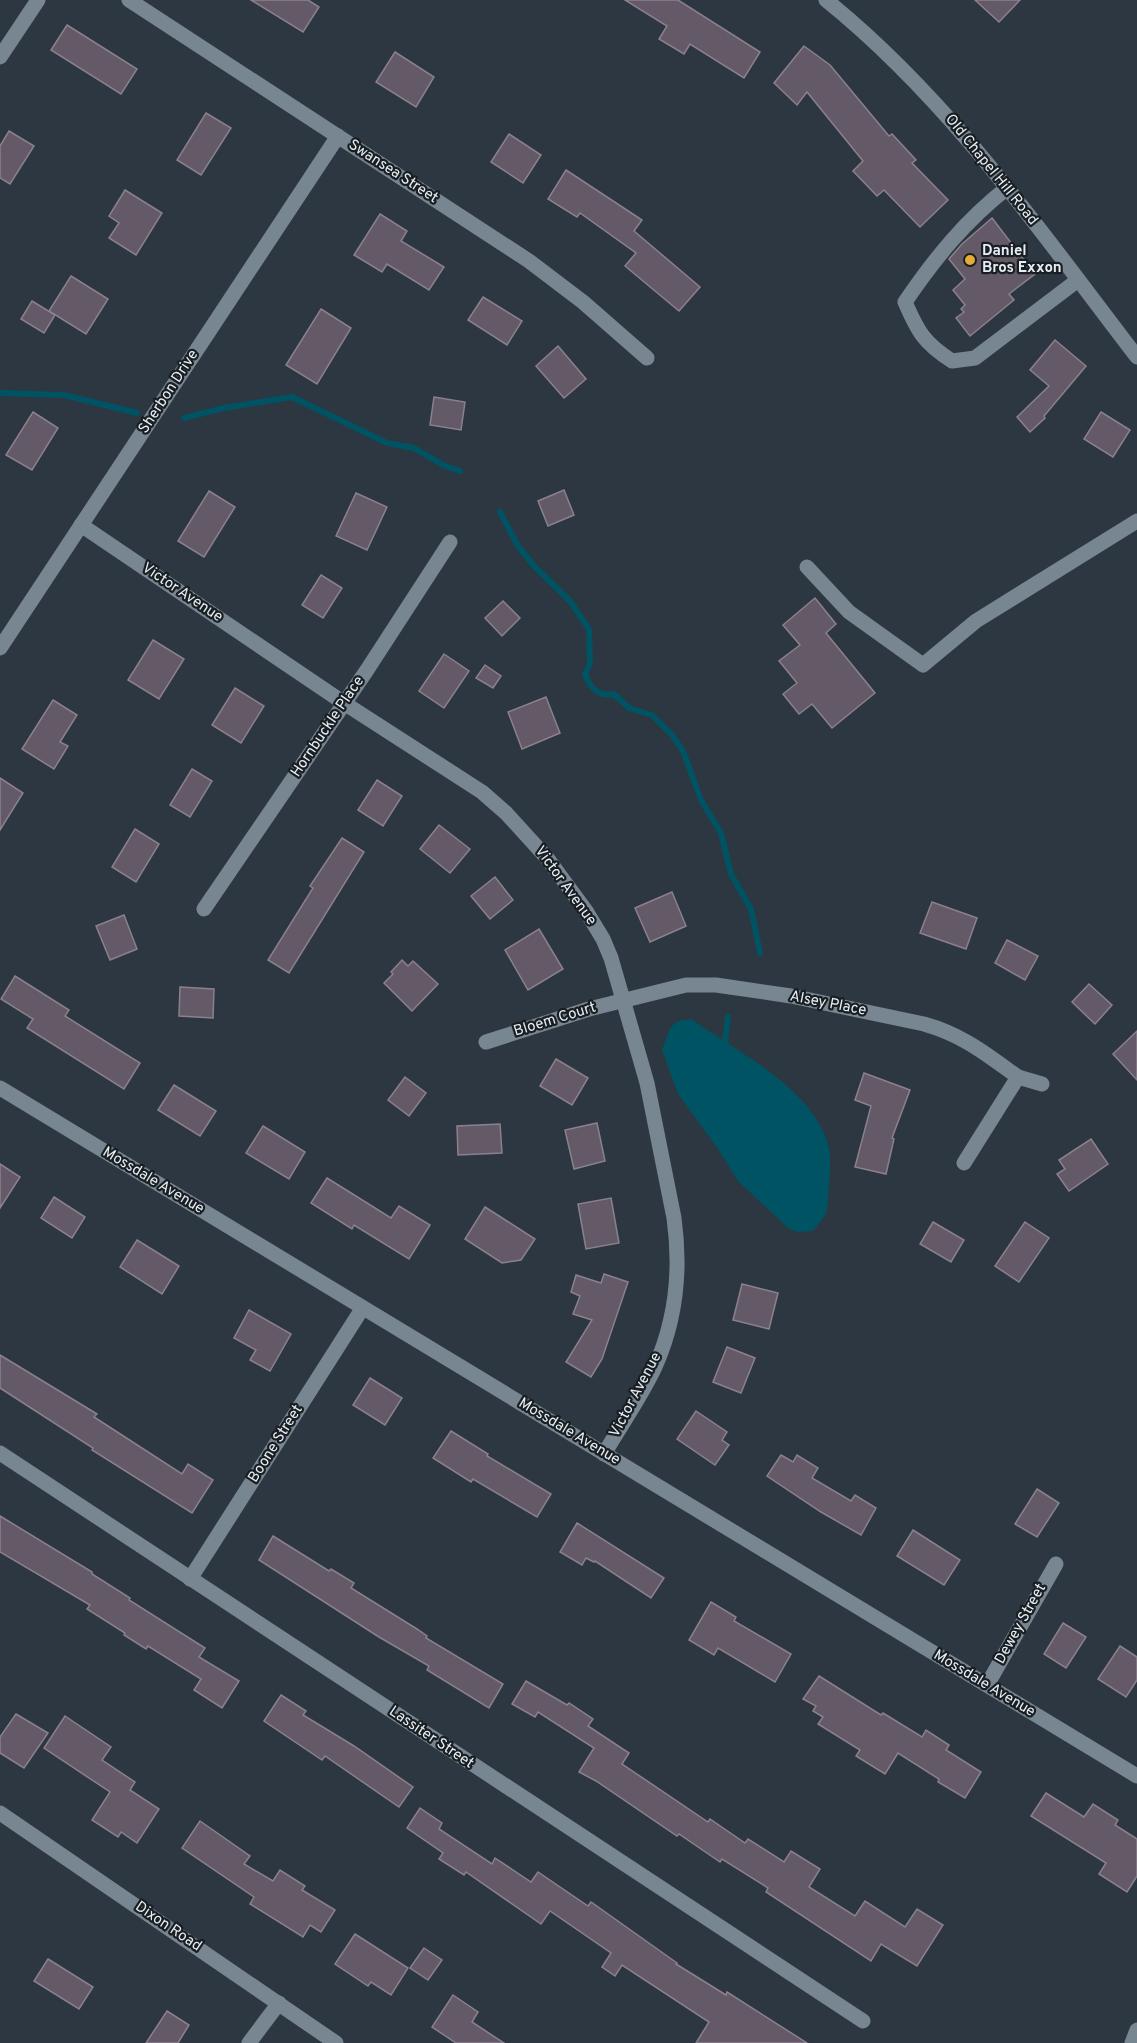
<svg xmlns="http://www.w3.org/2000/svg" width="1137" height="2043" viewBox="0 0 1137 2043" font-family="Overpass,sans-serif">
<rect width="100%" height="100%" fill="#2c3741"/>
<path fill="#005363" d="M691,1019c45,32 121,69 137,125 5,16 0,43 0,60l-2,10 -13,17 -15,1 -9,-3 -51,-48 -20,-32 -40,-55 -16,-44 7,-20 4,-5 6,-4z"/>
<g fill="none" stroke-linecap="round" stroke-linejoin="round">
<g stroke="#005363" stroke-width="6">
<path d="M0,393l64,2 73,18"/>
<path d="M184,418l40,-10 68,-11 95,46 27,5 31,18 15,5"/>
<path d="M500,512l18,34 17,21 35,34 19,28 1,35 -5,10c5,14 13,23 29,20l15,14 23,7 20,20 11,16 18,49 20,33 10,41 20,35 9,44"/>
<path d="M728,1049l-3,-7 3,-25"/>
</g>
</g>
<g fill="#645966" stroke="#8b808e" stroke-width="1.5">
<path d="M251,0h57l11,7 -16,25z"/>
<path d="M625,0h53l82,52 -16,26 -54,-34 -6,10 -25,-15 8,-13z"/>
<path d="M975,0h45l-21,22z"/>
<path d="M67,25l70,44 -16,25 -70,-44z"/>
<path d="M804,46l26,19 59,71 3,-2 24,26 -4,3 36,37 -28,27 -36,-37 -7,6 -24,-25 10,-10 -56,-69 -10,13 -23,-22z"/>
<path d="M395,52l39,25 -18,30 -40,-25z"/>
<path d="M206,113l25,15 -30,47 -24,-15z"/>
<path d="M9,131l25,15 -24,38 -10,-6v-32z"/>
<path d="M509,134l32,21 -18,28 -32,-21z"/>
<path d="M566,170l76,50 -8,11 66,56 -21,24 -54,-45 11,-13 -56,-40 -3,4 -29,-18z"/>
<path d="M125,190l37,23 -26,42 -27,-17 10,-15 -10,-7z"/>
<path d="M380,214l27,17 -6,10 43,26 -15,23 -42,-26 -5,8 -28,-17z"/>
<path d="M992,218l43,56 -26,20 5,6 -44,36 -14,-18 8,-6 -3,-3 4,-4 -12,-15 12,-11 -16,-20 13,-15z"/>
<path d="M71,276l37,23 -22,35 -37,-23z"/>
<path d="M483,297l39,24 -15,24 -39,-25z"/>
<path d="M32,301l23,14 -11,18 -23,-14z"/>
<path d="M321,309l30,19 -34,56 -31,-19z"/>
<path d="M1055,340l31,26 -42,50 1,2 -15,14 -13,-15 32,-31 -19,-16z"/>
<path d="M558,346l28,33 -22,19 -28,-32z"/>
<path d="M434,397l31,5 -4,28 -31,-5z"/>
<path d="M33,412l25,16 -26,42 -26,-15z"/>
<path d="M1101,412l29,18 -17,27 -29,-18z"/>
<path d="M564,490l10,25 -26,11 -10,-25z"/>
<path d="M209,491l26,16 -31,50 -26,-16z"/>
<path d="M356,493l31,14 -20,43 -31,-14z"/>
<path d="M321,575l21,13 -19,30 -21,-13z"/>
<path d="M815,598l21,26 -10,9 49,60 -43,35 -20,-24 -13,10 -16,-20 14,-11 -18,-22 21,-16 -17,-20z"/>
<path d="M503,601l17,17 -18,18 -17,-18z"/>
<path d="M153,640l31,19 -25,40 -31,-19z"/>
<path d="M444,654l25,17 -25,37 -25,-17z"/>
<path d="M485,665l16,11 -8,12 -17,-10z"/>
<path d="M235,688l29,18 -23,37 -29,-18z"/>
<path d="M546,697l14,36 -38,16 -14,-37z"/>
<path d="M53,700l24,15 -17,27 8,4 -14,23 -32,-20z"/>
<path d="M192,769l20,12 -22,36 -20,-12z"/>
<path d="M0,778l23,15 -23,37z"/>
<path d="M377,780l25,16 -19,30 -25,-16z"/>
<path d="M439,825l31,24 -20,24 -30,-24z"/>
<path d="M135,829l24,15 -23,38 -24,-15z"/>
<path d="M342,838l22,14 -75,121 -21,-13 45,-72 -3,-2z"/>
<path d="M495,877l18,23 -23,19 -19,-23z"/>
<path d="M672,892l14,34 -36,16 -15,-34z"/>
<path d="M932,902l45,16 -11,31 -46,-16z"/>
<path d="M124,915l13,34 -27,11 -14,-34z"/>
<path d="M539,929l24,40 -35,21 -23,-40z"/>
<path d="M1007,940l31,16 -13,24 -30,-17z"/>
<path d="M402,960l6,6 5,-5 25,23 -26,27 -28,-28 9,-9 -2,-2z"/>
<path d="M15,976l54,34 -4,6 75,47 -16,26 -97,-61 6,-9 -32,-20z"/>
<path d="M1089,984l23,21 -17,19 -23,-22z"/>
<path d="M180,987l34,2 -1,29 -34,-2z"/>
<path d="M1137,1031v49l-24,-26z"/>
<path d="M556,1059l32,19 -16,27 -32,-19z"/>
<path d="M864,1073l46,17 -18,48 2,1 -8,35 -31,-7 16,-61 -16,-6z"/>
<path d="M405,1077l21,16 -17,23 -21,-16z"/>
<path d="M174,1085l42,26 -16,25 -42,-26z"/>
<path d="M597,1123l8,38 -31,8 -9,-39z"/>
<path d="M500,1124l2,29 -44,2 -1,-29z"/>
<path d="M263,1126l42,26 -16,27 -43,-26z"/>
<path d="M1091,1139l17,25 -39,27 -12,-17 8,-5 -6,-9z"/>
<path d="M0,1164l20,13 -20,31z"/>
<path d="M327,1178l64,40 8,-12 31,19 -21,34 -55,-34 -2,4 -41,-26z"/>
<path d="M54,1197l31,20 -13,21 -31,-20z"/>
<path d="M611,1198l8,45 -33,6 -8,-45z"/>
<path d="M485,1207l50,32 -14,21 -19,3 -37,-24z"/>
<path d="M933,1222l31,18 -13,22 -31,-18z"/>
<path d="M1025,1222l24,16 -30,44 -24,-16z"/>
<path d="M137,1240l42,26 -17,28 -42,-27z"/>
<path d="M604,1274l24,8 -26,77 -11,18 -25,-15 26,-42 -19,-6 7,-18 -9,-4 5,-17 25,8z"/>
<path d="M742,1284l36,9 -9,36 -36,-9z"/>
<path d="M249,1310l42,24 -21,37 -20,-11 6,-10 -22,-12z"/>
<path d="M727,1347l28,11 -14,35 -28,-11z"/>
<path d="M0,1355l97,59 -3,3 88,57 6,-10 25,16 -21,33 -100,-63 1,-2 -93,-60z"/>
<path d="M370,1378l32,20 -17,27 -32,-20z"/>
<path d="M696,1411l31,21 -5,8 7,5 -14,20 -38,-26z"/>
<path d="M451,1431l37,23 -1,2 64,38 -14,23 -64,-38 -2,3 -38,-24z"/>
<path d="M781,1455l12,7 4,-7 21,13 -6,10 39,23 4,-6 21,13 -15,27 -40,-23 -54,-36z"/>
<path d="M1037,1489l22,14 -22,34 -22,-13z"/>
<path d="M0,1516l92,56v2l38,24 -1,2 76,48 -6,9 40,24 -17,27 -28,-18 7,-11 -53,-33 -2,3 -22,-14 1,-2 -38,-24 3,-4 -90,-53z"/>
<path d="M577,1523l87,55 -13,20 -56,-37 -1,1 -8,-4 -4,7 -22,-13z"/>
<path d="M913,1530l47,30 -16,25 -47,-29z"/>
<path d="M273,1536l56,35 2,-2 23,14 -3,5 66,41 10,7 -1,2 77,46 -14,24 -62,-38 2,-4 -50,-29 -120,-77z"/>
<path d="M711,1602l25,15 -2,4 57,33 -16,28 -57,-34 -4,7 -25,-15z"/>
<path d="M1063,1623l23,14 -20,31 -22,-14z"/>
<path d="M1120,1646l17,11v23l-11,17 -28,-18z"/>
<path d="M819,1676l62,39 2,-2 39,24 4,-7 23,15 -3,5 35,22 -16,26 -27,-16 1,-3 -41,-26 -13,21 -29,-18 4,-6 -42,-26 5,-7 -10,-6 3,-5 -13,-7z"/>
<path d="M526,1681l41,24 2,-2 24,16 -5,7 41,27 -7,11 86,58 2,-3 35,24 3,-4 36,23 7,-11 29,18 -11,18 46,29 10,-15 40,26 12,-18 26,16 -26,41 -36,-22 -10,17 -105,-69 2,-4 -46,-29 -2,3 -41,-28 -2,2 -81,-55 -17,-9 15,-24 -56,-36 -3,5 -23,-13z"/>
<path d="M281,1695l25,16 -3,4 51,31 59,41 -14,20 -74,-51 -3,4 -58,-39z"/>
<path d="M16,1714l32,19 -24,35 -24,-15v-16z"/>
<path d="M65,1716l46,31 -9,13 33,22 -5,8 29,19 -22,34 -16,-11 -3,5 -26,-17 18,-28 -66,-44z"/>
<path d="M1046,1793l38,24 9,-13 25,16 -3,5 22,14v37l-10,16 -28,-18 7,-11 -75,-47z"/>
<path d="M420,1808l22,15 -3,6 53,35 3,-6 36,24 7,-10 50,34 3,-4 86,61 -1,1 50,31 1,-3 80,51h-111l13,-21 -87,-57 -7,11 -13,-9 9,-14 -61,-42 -9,13 -75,-52 -2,3 -25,-16 4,-6 -36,-25z"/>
<path d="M200,1821l50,35 -6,8 29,17 7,-11 25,16 -3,4 33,20 -14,22 -11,-7 -7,12 -53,-33 4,-7 -72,-49z"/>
<path d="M355,1934l53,34 -17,27 -20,-13 -3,4 -33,-22z"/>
<path d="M424,1948l18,12 -14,20 -18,-12z"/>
<path d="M48,1959l45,28 -14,22 -45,-28z"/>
<path d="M453,1995l25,17 -6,10 32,21h-48l-24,-16z"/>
<path d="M167,2011l22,14 -11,18h-32z"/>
</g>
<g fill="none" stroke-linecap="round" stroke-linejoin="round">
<g stroke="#788691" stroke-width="15">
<path d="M129,0l400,261 54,41 64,56"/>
<path d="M826,0c124,100 215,232 311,357"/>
<path d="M0,57l38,-57"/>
<path d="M1007,188c-42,33 -72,70 -102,114 13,30 19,41 47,59l23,-3 103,-78"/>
<path d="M81,525l263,178 138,89 24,21 41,45 39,53 17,28 8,19 36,125 27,135c7,50 2,102 -19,149 -14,30 -34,58 -51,87"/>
<path d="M807,567l42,45 74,53 53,-44 161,-100"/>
<path d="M0,648l338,-512"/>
<path d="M204,909l163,-239 83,-128"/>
<path d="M486,1042l103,-33 97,-24h30l75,11 133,28c39,11 62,30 94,53l-54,86"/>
<path d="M1018,1077l24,7"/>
<path d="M0,1088l1137,688"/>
<path d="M0,1453l863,568"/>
<path d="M190,1579l172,-270"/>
<path d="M987,1685l69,-121"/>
<path d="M0,1813l336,230"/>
<path d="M249,2043l30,-40"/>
<path d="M1132,2043l5,-13"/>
</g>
</g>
<circle fill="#e4ad35" stroke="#191e23" stroke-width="2" cx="970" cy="260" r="6"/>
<g text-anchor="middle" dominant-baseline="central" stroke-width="4.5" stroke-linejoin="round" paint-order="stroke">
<g font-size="15" fill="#e6eef4" stroke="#191e23">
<text transform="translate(991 170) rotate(51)">Old Chapel Hill Road</text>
<text transform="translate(393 172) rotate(33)">Swansea Street</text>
<text transform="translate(169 392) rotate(-57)">Sherbon Drive</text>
<text transform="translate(182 593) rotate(34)">Victor Avenue</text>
<text transform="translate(328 727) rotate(-56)">Hornbuckle Place</text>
<text transform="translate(565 886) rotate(54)">Victor Avenue</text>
<text transform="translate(828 1004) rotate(11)">Alsey Place</text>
<text transform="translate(555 1020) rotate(-17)">Bloem Court</text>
<text transform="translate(153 1181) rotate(31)">Mossdale Avenue</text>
<text transform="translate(636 1395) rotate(-62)">Victor Avenue</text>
<text transform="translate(569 1432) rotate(31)">Mossdale Avenue</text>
<text transform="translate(276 1444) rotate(-58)">Boone Street</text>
<text transform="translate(1021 1624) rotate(-61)">Dewey Street</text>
<text transform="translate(984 1684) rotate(31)">Mossdale Avenue</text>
<text transform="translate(431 1738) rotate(34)">Lassiter Street</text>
<text transform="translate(168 1927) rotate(34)">Dixon Road</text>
</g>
<g font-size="15" font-weight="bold" fill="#e6eef4" stroke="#191e23" text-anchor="start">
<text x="982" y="251">Daniel<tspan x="982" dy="17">Bros Exxon</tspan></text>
</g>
</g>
</svg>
